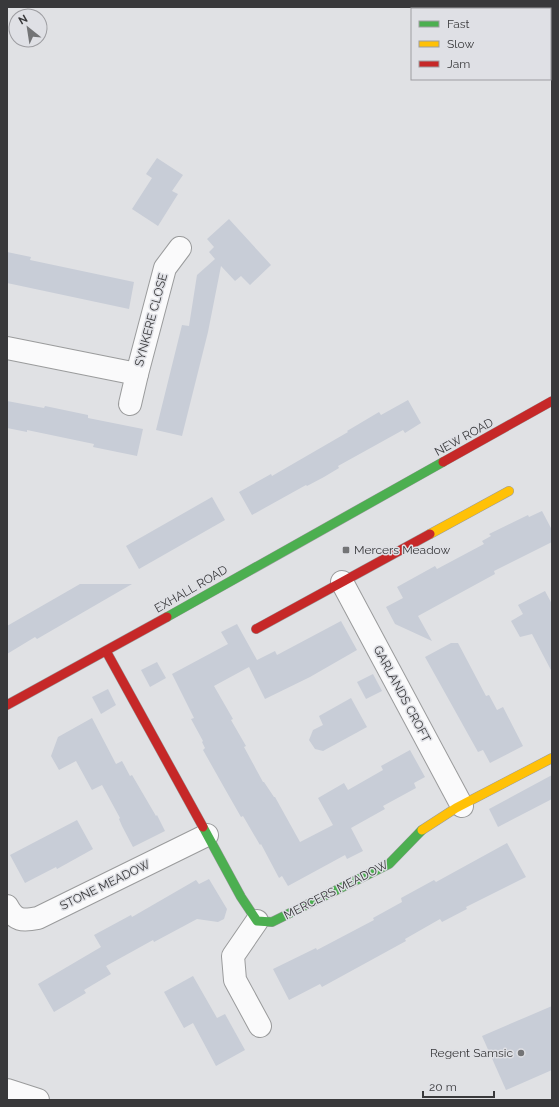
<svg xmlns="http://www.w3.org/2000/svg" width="559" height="1107" viewBox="0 0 559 1107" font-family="Raleway,sans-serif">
<rect width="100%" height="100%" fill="#e0e1e4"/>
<g fill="#c8cdd7">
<path d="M157,158l26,17 -11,16 6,3 -20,32 -26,-17 20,-31 -6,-4z"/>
<path d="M229,219l42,46 -21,20 -9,-9 -6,5 -14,-15 -13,66 -26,104 -26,-6 26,-105 7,1 8,-51 18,-16 -6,-7 5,-5 -7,-8z"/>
<path d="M7,252l24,5 -1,3 104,22 -5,27 -122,-26z"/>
<path d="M408,400l13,23 -16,10 -2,-3 -65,36 1,2 -15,9 -17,9 -1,-1 -54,30 -13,-23 32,-18 1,2 76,-44 -1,-1 32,-19 2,3z"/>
<path d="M7,401l37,7 1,-2 43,9v3l55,11 -6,27 -44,-9 1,-3 -67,-14v2l-20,-4z"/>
<path d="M212,497l13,23 -86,49 -13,-23z"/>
<path d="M542,511l10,19v12l-58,29 1,3 -77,42 14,25 -37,-17 -9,-17 17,-9 -6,-11 38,-21 2,3 47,-25 -2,-3 9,-5 -2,-2 39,-19 1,2z"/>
<path d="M80,584h52l-95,55 -2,-2 -28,17v-28z"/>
<path d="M545,591l7,13v68l-20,-38 -12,3 -9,-16 12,-7 -5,-9z"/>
<path d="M341,621l16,29 -47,27 -45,22 -16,-32 -35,19 19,33 -2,1 15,26 -2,1 19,35h1l10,15h1l25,45 33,-17 -15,-27 26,-15 4,7 35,-20 -2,-4 29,-16 15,27 -11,6 2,5 -33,18 2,3 -34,19 12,23 -16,8 -2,-4 -57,31 -6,-10 -3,2 -18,-34 -1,1 -17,-29 -2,1 -16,-28 -22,-39 2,-2 -3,-6 1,-1 -12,-22 3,-1 -22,-44 56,-30 -7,-12 16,-8 20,36 18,-9 2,4z"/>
<path d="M451,643h7l28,53 3,-1 8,15 6,-3 20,39 -33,17 -7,-13 -5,2 -53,-95z"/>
<path d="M157,662l9,16 -16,9 -9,-17z"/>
<path d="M373,674l9,17 -16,8 -9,-17z"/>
<path d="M108,689l8,16 -15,9 -9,-17z"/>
<path d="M351,698l16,29 -44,24 -8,-2 -6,-9 4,-10 10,-5 -4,-9z"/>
<path d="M92,718l24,46 6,-3 8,15 2,-1 24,41 1,-1 8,16 -32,16 -11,-21 -3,-7 1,-1 -18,-33 -10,5 -16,-29 -17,9 -8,-14 7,-19z"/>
<path d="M552,775v24l-54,28 -9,-18z"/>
<path d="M77,820l16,29 -36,20 -1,-2 -31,16 -15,-28z"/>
<path d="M507,843l19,34 -60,30 1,2 -25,13 -2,-3 -35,20 1,2 -84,46 -2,-3 -31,16 -16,-31 43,-21 1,2 57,-30 -1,-2 29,-16 -1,-4 33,-18 2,2z"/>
<path d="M209,879l18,30 -3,10 -6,3 -21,-3 -43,23 -1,-2 -47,26 5,8 -27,16 2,3 -32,19 -16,-28 63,-37 -7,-12 37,-20 1,2 64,-37 3,4z"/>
<path d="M193,976l24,42 8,-4 20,36 -29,16 -23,-43 -9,5 -20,-36z"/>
<path d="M552,1006v64l-46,20 -24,-54z"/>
</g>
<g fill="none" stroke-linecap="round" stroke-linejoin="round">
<defs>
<g id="street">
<path d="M7,348l130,26 28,-106 15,-20"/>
<path d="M130,404l7,-30"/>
<path d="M342,582l120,224"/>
<path d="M7,906c8,15 15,15 31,12l169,-83"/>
<path d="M257,921l-24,35 2,24 25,46"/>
<path d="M7,1090l31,10"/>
</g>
<g id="fast">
<path d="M167,617l276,-155"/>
<path d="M203,827l38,70 16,24 15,1 117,-58 33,-34"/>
</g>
<g id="slow">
<path d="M430,534l79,-43"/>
<path d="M422,830l34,-22 96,-50"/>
</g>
<g id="jam">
<path d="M443,462l109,-61"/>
<path d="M256,629l174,-95"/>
<path d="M106,651l97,176"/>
<path d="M7,705l160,-88"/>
</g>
</defs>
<use href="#street" stroke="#9a9b9c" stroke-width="24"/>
<use href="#fast" stroke="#9a9b9c" stroke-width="10"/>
<use href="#slow" stroke="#9a9b9c" stroke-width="10"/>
<use href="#jam" stroke="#9a9b9c" stroke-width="10"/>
<use href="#street" stroke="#fafafb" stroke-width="22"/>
<use href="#fast" stroke="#4caf50" stroke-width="9"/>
<use href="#slow" stroke="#ffc107" stroke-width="9"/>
<use href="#jam" stroke="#c62828" stroke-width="9"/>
</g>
<g fill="#737476" stroke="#dfe0e5" stroke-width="1.5">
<rect x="342" y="546" width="8" height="8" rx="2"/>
<circle cx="521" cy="1053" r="4"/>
</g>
<g text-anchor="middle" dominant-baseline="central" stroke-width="3" stroke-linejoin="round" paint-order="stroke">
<g font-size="12" fill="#39393b" stroke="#dfe0e5">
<text transform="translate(151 320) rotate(-75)">SYNKERE CLOSE</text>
<text transform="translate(464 437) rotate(-29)">NEW ROAD</text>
<text transform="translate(191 589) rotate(-30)">EXHALL ROAD</text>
<text transform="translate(402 694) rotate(62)">GARLANDS CROFT</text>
<text transform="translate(105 885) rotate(-26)">STONE MEADOW</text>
<text transform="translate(336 890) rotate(-27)">MERCERS MEADOW</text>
</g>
<g font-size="12" fill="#39393b" stroke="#dfe0e5" text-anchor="start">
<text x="354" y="550">Mercers Meadow</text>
<text x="513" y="1053" text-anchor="end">Regent Samsic</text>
</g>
</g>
<rect width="559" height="1107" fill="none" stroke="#39393b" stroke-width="16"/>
<rect x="411" y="8" width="140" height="72" fill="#dfe0e5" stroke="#9d9da1"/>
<rect x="419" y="21" width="20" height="6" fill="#4caf50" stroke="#9d9da1"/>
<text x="447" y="28" font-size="12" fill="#39393b">Fast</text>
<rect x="419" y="41" width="20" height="6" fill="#ffc107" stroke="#9d9da1"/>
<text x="447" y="48" font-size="12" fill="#39393b">Slow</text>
<rect x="419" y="61" width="20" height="6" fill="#c62828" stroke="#9d9da1"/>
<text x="447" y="68" font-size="12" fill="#39393b">Jam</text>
<g transform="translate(28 28) rotate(330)"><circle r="19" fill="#dfe0e5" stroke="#9d9da1"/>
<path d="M0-3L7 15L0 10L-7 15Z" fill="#737476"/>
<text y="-6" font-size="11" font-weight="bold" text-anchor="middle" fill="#39393b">N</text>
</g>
<path d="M423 1091v6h71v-6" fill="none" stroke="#39393b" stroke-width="2"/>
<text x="429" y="1091" font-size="12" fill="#39393b" stroke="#dfe0e5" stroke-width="3" paint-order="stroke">20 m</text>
</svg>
